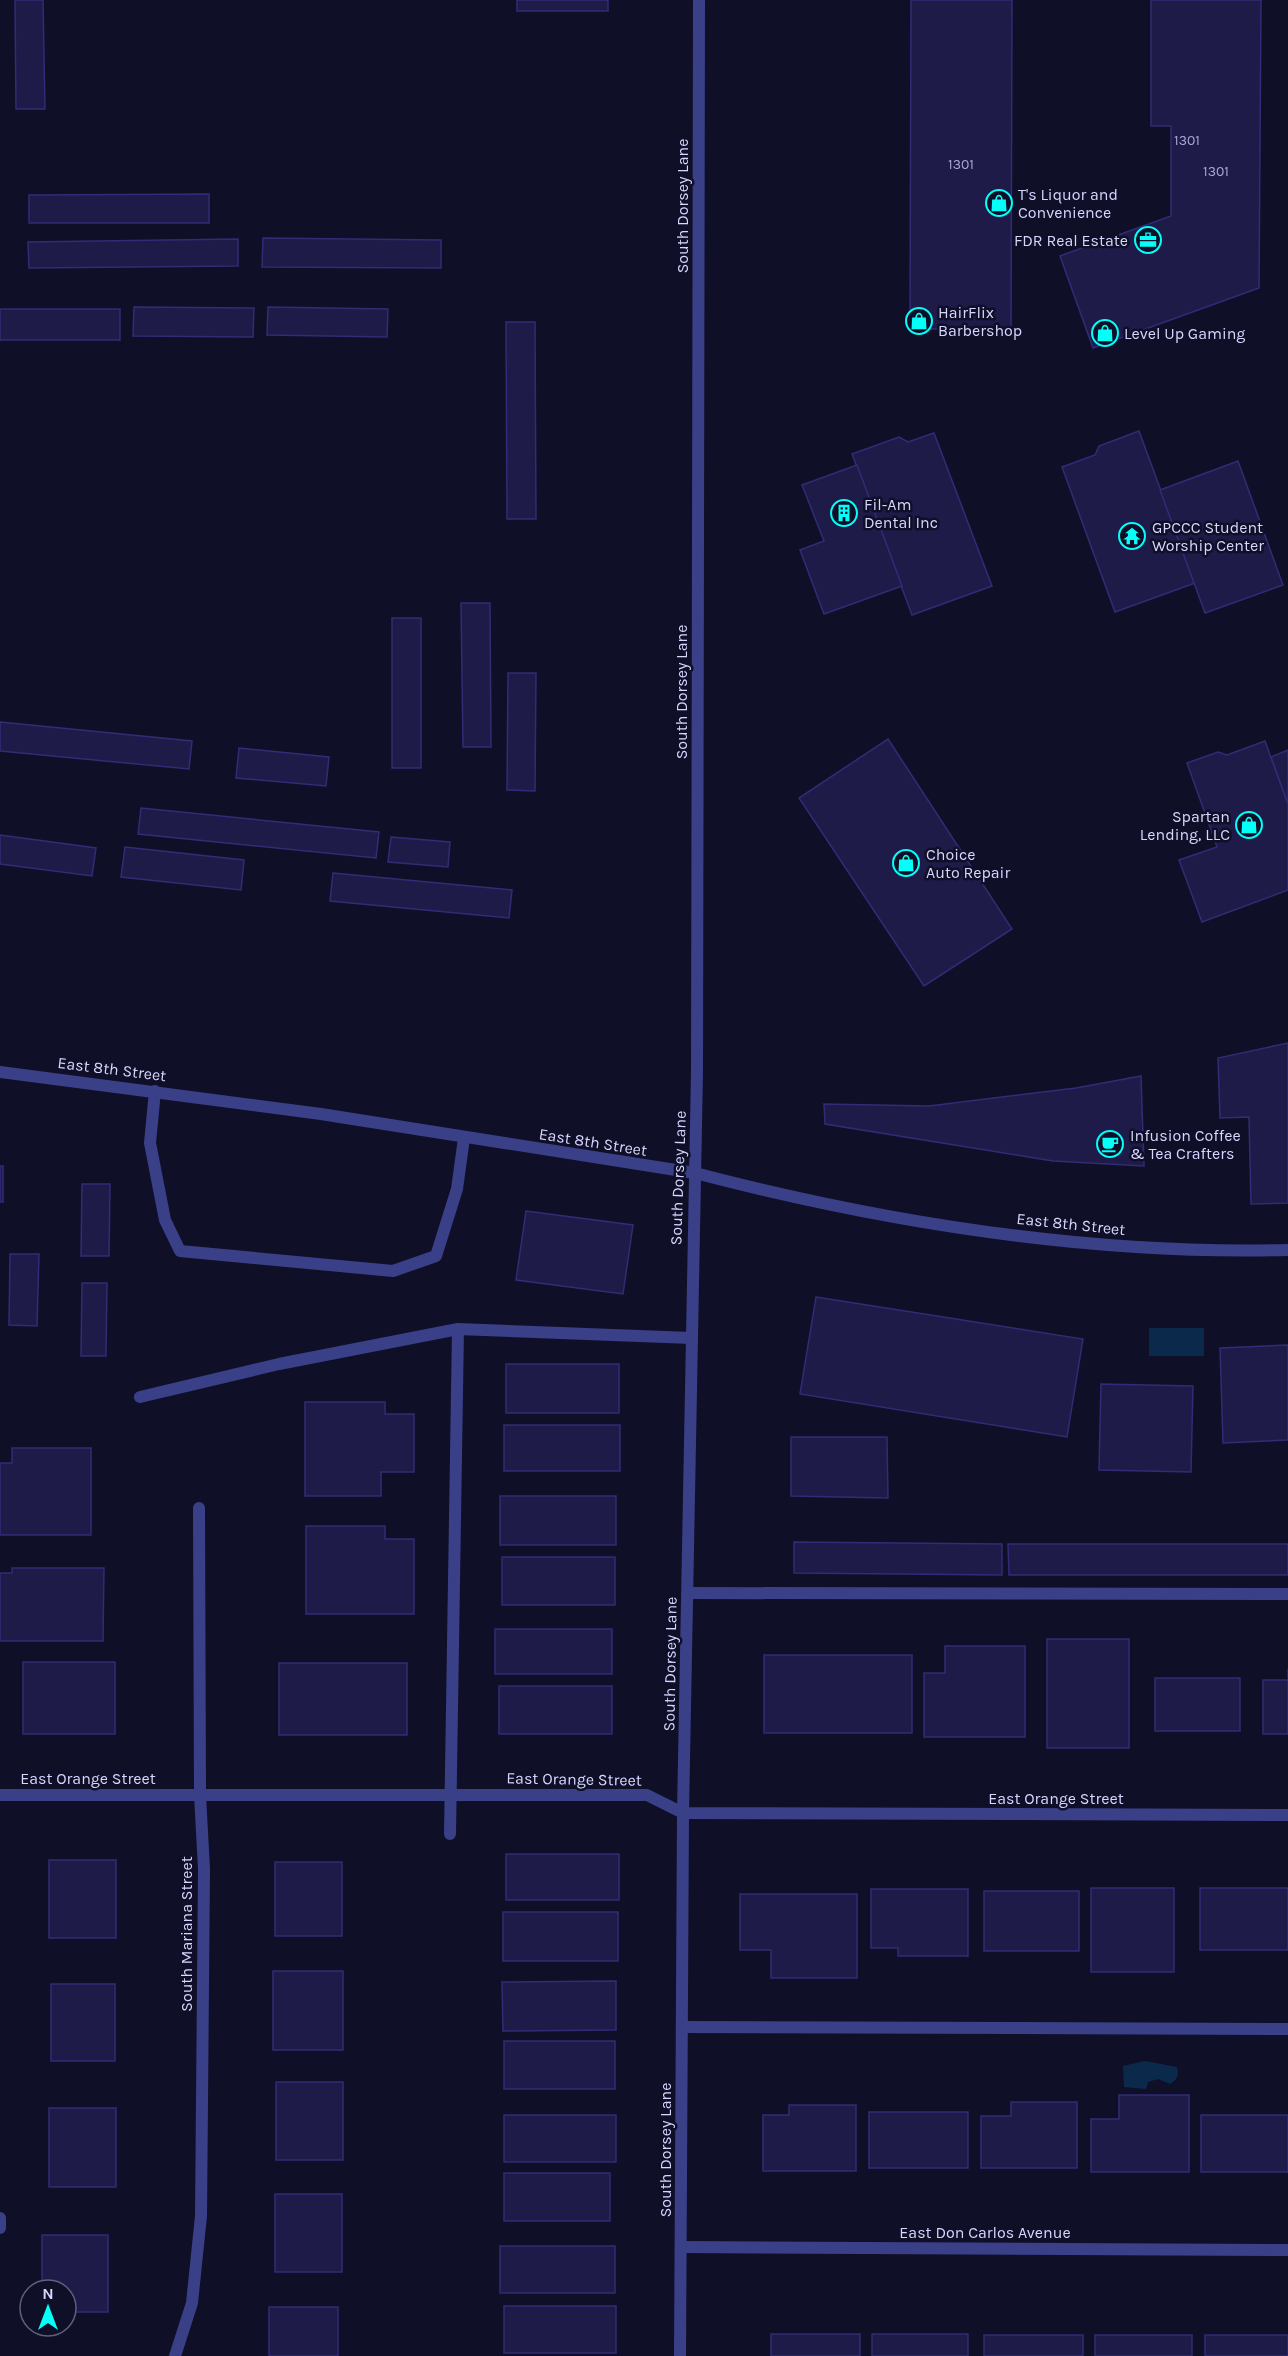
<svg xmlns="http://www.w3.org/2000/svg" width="1288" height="2356" viewBox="0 0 1288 2356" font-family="Karla,sans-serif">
<rect width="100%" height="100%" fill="#100f28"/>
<g fill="#0b2a4b">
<rect x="1149" y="1328" width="55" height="28"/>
<path d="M1145,2061l32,6c2,8 1,12 -7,17l-12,-5 -10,3 -2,7 -22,-2 -1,-21z"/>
</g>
<g fill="#1e1b49" stroke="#312c76" stroke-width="1.5">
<path d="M15,0h28l2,109h-29z"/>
<rect x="517" y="0" width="91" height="11"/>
<path d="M911,0h101l-1,329h-101z"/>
<path d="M1151,0h110l-2,288 -166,60 -33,-92 111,-40v-90h-20z"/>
<path d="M209,194v29h-180v-28z"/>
<path d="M263,238l178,2v28l-179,-1z"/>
<path d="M238,239v27l-209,2 -1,-26z"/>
<path d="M134,307l120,1 -1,29 -120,-1z"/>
<path d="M268,307l120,2 -1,28 -120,-2z"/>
<rect x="0" y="309" width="120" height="31"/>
<path d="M506,322h29l1,197h-29z"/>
<path d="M1139,431l56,152 -80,29 -53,-145 33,-12 4,-9z"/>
<path d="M934,433l58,153 -80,29 -60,-161 47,-17 9,5z"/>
<path d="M1238,461l45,124 -78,28 -45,-123z"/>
<path d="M857,465l45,121 -78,28 -24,-64 24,-9 -22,-56z"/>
<path d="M461,603h29l1,144h-28z"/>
<rect x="392" y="618" width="29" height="150"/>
<path d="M508,673h28l-1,118 -28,-1z"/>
<path d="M0,722l192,19 -3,28 -189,-18z"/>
<path d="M888,739l124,190 -88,57 -125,-188z"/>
<path d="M1265,741l23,63v86l-86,32 -23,-62 38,-13 -30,-84 31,-11 9,3z"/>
<path d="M239,748l90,9 -3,29 -90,-8z"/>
<path d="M1288,750v54l-17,-47z"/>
<path d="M141,808l238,24 -3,26 -238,-24z"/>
<path d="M0,835l96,13 -4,28 -92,-12z"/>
<path d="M391,837l59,5 -2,25 -60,-5z"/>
<path d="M125,847l119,13 -3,30 -120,-13z"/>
<path d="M333,873l179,17 -3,28 -179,-17z"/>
<path d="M1288,1043v160l-37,1 -2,-87 -29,1 -2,-60z"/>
<path d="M1141,1076l3,90 -91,-5 -228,-37 -1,-20 105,2 147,-18z"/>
<rect x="0" y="1166" width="3" height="36"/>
<path d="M82,1184h28l-1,72h-28z"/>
<path d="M526,1211l107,14 -10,69 -107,-14z"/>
<path d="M10,1254h29l-2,72 -28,-1z"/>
<path d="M82,1283h25l-1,73h-25z"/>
<path d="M816,1297l267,42 -16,98 -267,-43z"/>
<path d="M1288,1345v95l-65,3 -3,-95z"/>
<rect x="506" y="1364" width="113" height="49"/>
<path d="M1101,1384l92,2 -2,86 -92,-2z"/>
<path d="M305,1402h80v12h29v58h-33v24h-76z"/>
<rect x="504" y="1425" width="116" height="46"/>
<path d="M791,1437h96l1,61 -97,-2z"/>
<path d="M12,1448h79v87h-91v-72h12z"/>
<rect x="500" y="1496" width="116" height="49"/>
<path d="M306,1526h79v13h29v75h-108z"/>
<path d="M794,1542l208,2v31l-208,-2z"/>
<path d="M1008,1544h280v31h-279z"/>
<rect x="502" y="1557" width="113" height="48"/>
<path d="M12,1568h92l-1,73h-103v-68h12z"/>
<rect x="495" y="1629" width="117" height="45"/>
<rect x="1047" y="1639" width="82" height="109"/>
<path d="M945,1646h80v91h-101v-64h21z"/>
<rect x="764" y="1655" width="148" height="78"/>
<rect x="23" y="1662" width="92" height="72"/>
<rect x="279" y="1663" width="128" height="72"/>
<path d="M1288,1669v65h-25v-54h25z"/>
<rect x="1155" y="1678" width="85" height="53"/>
<rect x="499" y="1686" width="113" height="48"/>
<rect x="506" y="1854" width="113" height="46"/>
<rect x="49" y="1860" width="67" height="78"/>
<rect x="275" y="1862" width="67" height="74"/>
<rect x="1091" y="1888" width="83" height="84"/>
<rect x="1200" y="1888" width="88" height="62"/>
<path d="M871,1889h97v67h-70v-8h-27z"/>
<rect x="984" y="1891" width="95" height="60"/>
<path d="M740,1894h117v84h-86v-28h-31z"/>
<rect x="503" y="1912" width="115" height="49"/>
<rect x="273" y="1971" width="70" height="79"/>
<path d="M616,1981v49l-113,1 -1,-49z"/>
<rect x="51" y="1984" width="64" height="77"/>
<rect x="504" y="2041" width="111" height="48"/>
<rect x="276" y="2082" width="67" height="78"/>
<path d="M1119,2095h70v77h-98v-53h28z"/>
<path d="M1011,2102h66v66h-96v-52h30z"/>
<path d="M789,2105h67v66h-93v-56h26z"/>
<rect x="49" y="2108" width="67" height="79"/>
<rect x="869" y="2112" width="99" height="56"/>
<rect x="504" y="2115" width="112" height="47"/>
<rect x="1201" y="2115" width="87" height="57"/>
<rect x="504" y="2173" width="106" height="48"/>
<rect x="275" y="2194" width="67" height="78"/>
<path d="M42,2235h66v77h-42v-22h-24z"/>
<rect x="500" y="2246" width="115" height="47"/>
<rect x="504" y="2306" width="112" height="47"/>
<rect x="269" y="2307" width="69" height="49"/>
<rect x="771" y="2334" width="89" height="22"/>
<rect x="872" y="2334" width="96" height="22"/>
<rect x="984" y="2335" width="99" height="21"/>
<rect x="1095" y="2335" width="97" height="21"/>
<rect x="1205" y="2335" width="83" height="21"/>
</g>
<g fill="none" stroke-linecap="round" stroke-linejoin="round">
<g stroke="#394088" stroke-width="12">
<path d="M155,1091l-5,52 15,77 15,31 213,20 43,-15 21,-67 7,-51"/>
<path d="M140,1397l139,-33 179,-35 233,9"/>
<path d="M688,1593l600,1"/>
<path d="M450,1834l8,-505"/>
<path d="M682,2027l606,2"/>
<path d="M0,2218v10"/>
</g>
<g stroke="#394088" stroke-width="12">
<path d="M0,1795h647l36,18 605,2"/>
<path d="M681,2247l607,3"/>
<path d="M175,2356l17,-53 9,-87 3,-347 -4,-74 -1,-287"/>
</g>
<g stroke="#394088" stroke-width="12">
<path d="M0,1072l321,42 374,59c192,50 394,82 593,77"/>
<path d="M680,2356l3,-543 14,-741 2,-1072"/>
</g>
</g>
<defs>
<symbol id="shop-ring" viewBox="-11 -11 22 22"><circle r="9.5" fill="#100f28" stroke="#02fff8" stroke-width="1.5"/><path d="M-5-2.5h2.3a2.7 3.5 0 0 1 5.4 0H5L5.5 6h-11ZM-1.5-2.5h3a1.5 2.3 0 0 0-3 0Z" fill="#02fff8"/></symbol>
<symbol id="office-ring" viewBox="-11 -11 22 22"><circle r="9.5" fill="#100f28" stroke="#02fff8" stroke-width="1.5"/><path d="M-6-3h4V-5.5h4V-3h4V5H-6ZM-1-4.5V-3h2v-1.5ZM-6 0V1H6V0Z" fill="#02fff8"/></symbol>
<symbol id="building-ring" viewBox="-11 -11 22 22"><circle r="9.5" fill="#100f28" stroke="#02fff8" stroke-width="1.5"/><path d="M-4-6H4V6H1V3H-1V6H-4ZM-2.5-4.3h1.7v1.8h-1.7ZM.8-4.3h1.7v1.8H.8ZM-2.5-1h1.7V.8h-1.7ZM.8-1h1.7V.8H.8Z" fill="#02fff8"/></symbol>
<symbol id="temple-ring" viewBox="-11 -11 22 22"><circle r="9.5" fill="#100f28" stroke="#02fff8" stroke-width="1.5"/><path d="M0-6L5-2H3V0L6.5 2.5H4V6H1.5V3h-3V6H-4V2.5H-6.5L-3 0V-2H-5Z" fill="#02fff8"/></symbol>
<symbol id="cafe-ring" viewBox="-11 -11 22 22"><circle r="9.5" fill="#100f28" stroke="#02fff8" stroke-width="1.5"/><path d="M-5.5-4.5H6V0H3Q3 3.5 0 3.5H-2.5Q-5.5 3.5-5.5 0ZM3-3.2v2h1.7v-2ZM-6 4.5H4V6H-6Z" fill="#02fff8"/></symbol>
</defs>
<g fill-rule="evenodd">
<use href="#shop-ring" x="984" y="188" width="30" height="30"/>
<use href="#office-ring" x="1133" y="225" width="30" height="30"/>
<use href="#shop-ring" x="904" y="306" width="30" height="30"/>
<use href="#shop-ring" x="1090" y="318" width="30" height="30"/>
<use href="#building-ring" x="829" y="498" width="30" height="30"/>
<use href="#temple-ring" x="1117" y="521" width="30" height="30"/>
<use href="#shop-ring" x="1234" y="810" width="30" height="30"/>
<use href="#shop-ring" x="891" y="848" width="30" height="30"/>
<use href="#cafe-ring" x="1095" y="1129" width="30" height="30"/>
</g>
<g text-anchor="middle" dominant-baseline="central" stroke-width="5" stroke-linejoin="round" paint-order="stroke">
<g font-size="14" fill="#a8a7d2">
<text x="1187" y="140">1301</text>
<text x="961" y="164">1301</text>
<text x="1216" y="171">1301</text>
</g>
<g font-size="16" fill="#d6d6ff" stroke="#100f28" text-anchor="start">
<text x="1018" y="194">T's Liquor and<tspan x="1018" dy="18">Convenience</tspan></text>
<text x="1128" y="240" text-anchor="end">FDR Real Estate</text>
<text x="938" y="312">HairFlix<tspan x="938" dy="18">Barbershop</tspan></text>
<text x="1124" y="333">Level Up Gaming</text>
<text x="864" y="504">Fil-Am<tspan x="864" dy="18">Dental Inc</tspan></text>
<text x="1152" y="527">GPCCC Student<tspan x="1152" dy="18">Worship Center</tspan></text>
<text x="1230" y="816" text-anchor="end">Spartan<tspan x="1230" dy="18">Lending, LLC</tspan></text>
<text x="926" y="854">Choice<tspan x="926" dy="18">Auto Repair</tspan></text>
<text x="1130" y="1135">Infusion Coffee<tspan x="1130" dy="18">&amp; Tea Crafters</tspan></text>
</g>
<g font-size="16" fill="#d6d6ff" stroke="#100f28">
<text transform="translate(682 206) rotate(-90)">South Dorsey Lane</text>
<text transform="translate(681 692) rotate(-90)">South Dorsey Lane</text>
<text transform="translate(112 1069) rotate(7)">East 8th Street</text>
<text transform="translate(593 1142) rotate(9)">East 8th Street</text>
<text transform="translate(678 1178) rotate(-88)">South Dorsey Lane</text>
<text transform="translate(1071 1224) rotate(6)">East 8th Street</text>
<text transform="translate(670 1664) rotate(-89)">South Dorsey Lane</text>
<text x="88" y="1778">East Orange Street</text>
<text transform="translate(574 1779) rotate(1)">East Orange Street</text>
<text x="1056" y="1798">East Orange Street</text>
<text transform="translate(186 1934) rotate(-90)">South Mariana Street</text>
<text transform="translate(665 2150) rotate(-90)">South Dorsey Lane</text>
<text x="985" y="2232">East Don Carlos Avenue</text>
</g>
</g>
<g transform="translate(48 2308)"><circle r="28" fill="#100f28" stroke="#5f5f7e" stroke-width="1.5"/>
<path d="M0-4.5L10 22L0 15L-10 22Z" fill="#02fff8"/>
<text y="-9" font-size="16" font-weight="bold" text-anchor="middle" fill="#d6d6ff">N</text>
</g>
</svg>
